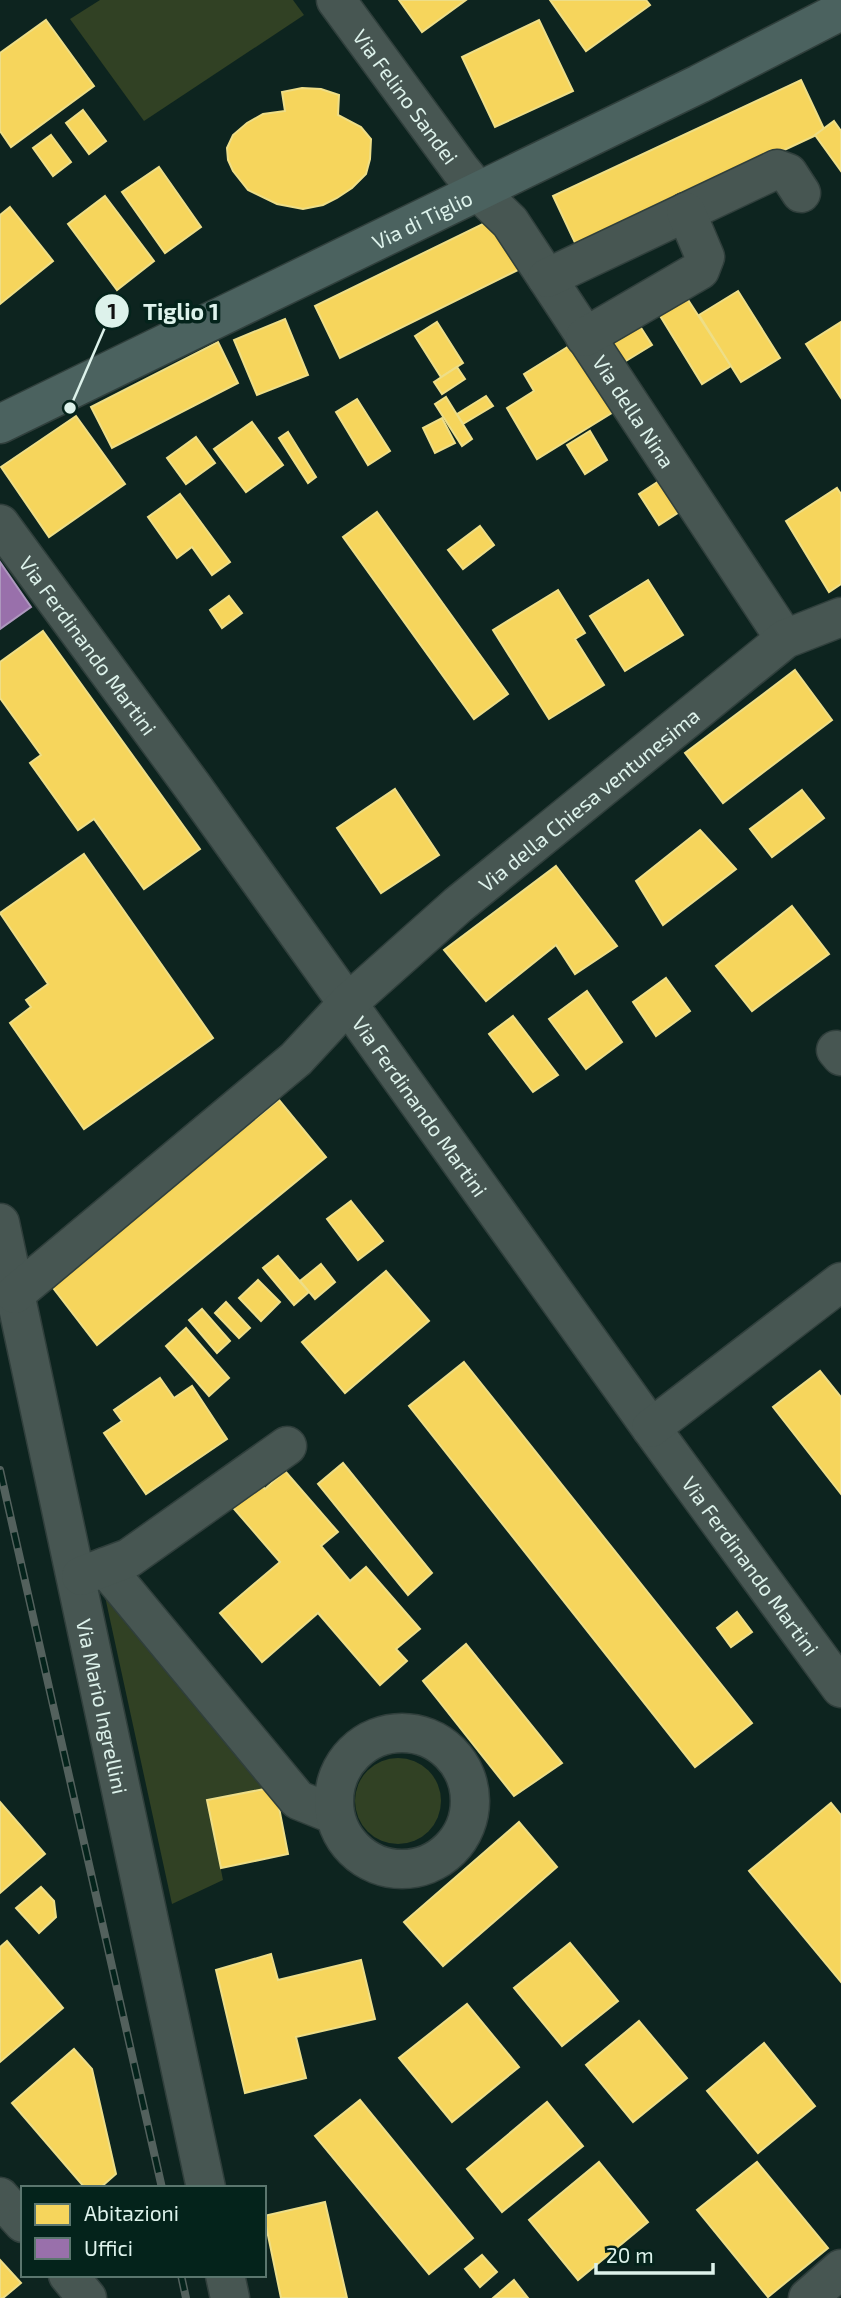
<svg xmlns="http://www.w3.org/2000/svg" width="841" height="2298" viewBox="0 0 841 2298" font-family="'Exo 2',sans-serif">
<rect width="100%" height="100%" fill="#0d241f"/>
<g fill="#314124">
<path d="M100,0h193l11,15 -160,106 -74,-102z"/>
<path d="M104,1592l171,195 -68,13 16,80 -51,24z"/>
<circle cx="398" cy="1801" r="43"/>
</g>
<g fill="#f6d55c" stroke="#eede87" stroke-width="2">
<path d="M399,0h67l-44,32z"/>
<path d="M550,0h96l4,5 -64,46z"/>
<path d="M46,20l48,66 -83,61 -11,-16v-78z"/>
<path d="M539,20l34,71 -78,36 -33,-70z"/>
<path d="M801,80l24,51 -248,116 -24,-51z"/>
<path d="M302,88l19,1 18,6 -1,20 23,12 10,12 -1,20 -4,15 -14,14 -15,10 -14,7 -20,4 -26,-5 -29,-14 -15,-19 -5,-11 -1,-12 6,-13 14,-12 16,-9 22,-3 -3,-19z"/>
<path d="M83,110l23,31 -17,13 -23,-31z"/>
<path d="M834,121l7,10v40l-26,-36z"/>
<path d="M51,135l20,27 -18,14 -20,-28z"/>
<path d="M159,167l42,60 -36,26 -43,-61z"/>
<path d="M105,196l49,65 -37,29 -49,-66z"/>
<path d="M10,207l43,54 -53,43v-89z"/>
<path d="M495,218l25,51 -180,89 -25,-52z"/>
<path d="M681,289l50,77 -29,18 -48,-78z"/>
<path d="M738,291l42,67 -39,24 -42,-67z"/>
<path d="M285,319l23,56 -51,20 -23,-55z"/>
<path d="M636,320l16,25 -31,19 -16,-24z"/>
<path d="M437,322l26,41 -22,14 -26,-41z"/>
<path d="M841,322v76l-35,-54z"/>
<path d="M579,340l41,68 -83,51 -30,-51 27,-17 -10,-17z"/>
<path d="M218,342l20,41 -126,65 -21,-41z"/>
<path d="M457,367l8,12 -23,15 -8,-12z"/>
<path d="M486,396l7,10 -30,18 -6,-10z"/>
<path d="M446,397l26,42 -10,7 -27,-42z"/>
<path d="M357,399l33,52 -22,14 -32,-53z"/>
<path d="M76,416l49,68 -76,53 -48,-70z"/>
<path d="M442,418l13,25 -20,10 -12,-25z"/>
<path d="M252,422l31,43 -37,27 -32,-43z"/>
<path d="M590,431l17,29 -22,14 -18,-29z"/>
<path d="M288,432l28,45 -8,6 -29,-45z"/>
<path d="M196,437l19,26 -29,21 -19,-26z"/>
<path d="M667,476l20,31 -28,18 -20,-31z"/>
<path d="M837,488l4,6v90l-12,8 -43,-71z"/>
<path d="M180,494l50,68 -18,13 -20,-28 -15,11 -29,-41z"/>
<path d="M377,512l131,182 -34,25 -131,-182z"/>
<path d="M480,526l14,19 -31,24 -15,-19z"/>
<path d="M648,580l35,55 -58,36 -35,-55z"/>
<path d="M558,590l27,43 -10,6 29,46 -55,34 -56,-89z"/>
<path d="M229,596l13,17 -20,15 -12,-18z"/>
<path d="M43,631l157,218 -56,40 -50,-70 -16,11 -48,-67 11,-8 -41,-57v-36z"/>
<path d="M795,670l37,50 -109,83 -38,-50z"/>
<path d="M395,789l44,66 -58,38 -44,-65z"/>
<path d="M802,790l22,28 -52,39 -22,-28z"/>
<path d="M700,830l36,39 -73,56 -27,-44z"/>
<path d="M84,854l129,184 -129,91 -74,-106 21,-16 -5,-7 22,-16 -48,-71z"/>
<path d="M556,866l61,80 -42,28 -19,-29 -70,56 -42,-51z"/>
<path d="M792,906l37,48 -77,57 -36,-45z"/>
<path d="M666,978l24,33 -34,25 -23,-34z"/>
<path d="M587,991l35,51 -36,27 -37,-50z"/>
<path d="M513,1016l45,59 -25,17 -44,-58z"/>
<path d="M279,1100l47,57 -229,188 -47,-61z"/>
<path d="M351,1201l32,40 -25,19 -31,-41z"/>
<path d="M278,1256l31,36 -15,13 -31,-37z"/>
<path d="M321,1264l14,18 -20,17 -15,-18z"/>
<path d="M386,1271l43,50 -84,72 -43,-51z"/>
<path d="M258,1280l22,22 -19,19 -22,-23z"/>
<path d="M226,1302l24,26 -11,10 -24,-25z"/>
<path d="M202,1309l28,32 -13,12 -28,-33z"/>
<path d="M186,1328l43,50 -20,18 -43,-50z"/>
<path d="M464,1362l288,361 -57,44 -286,-361z"/>
<path d="M820,1371l21,26v97l-68,-87z"/>
<path d="M160,1378l14,20 18,-12 35,53 -81,55 -42,-61 18,-12 -8,-11z"/>
<path d="M343,1463l89,110 -24,22 -90,-111z"/>
<path d="M285,1471l53,61 -17,14 29,35 16,-14 54,62 -24,20 11,12 -27,24 -62,-72 -56,49 -42,-49 60,-51 -51,-59 28,-24 8,10z"/>
<path d="M737,1612l15,20 -21,15 -14,-19z"/>
<path d="M466,1644l96,119 -48,33 -91,-115z"/>
<path d="M275,1787l13,67 -67,14 -14,-68z"/>
<path d="M0,1802l45,52 -45,39z"/>
<path d="M831,1803l10,12v167l-92,-111z"/>
<path d="M519,1822l38,45 -114,99 -39,-44z"/>
<path d="M41,1887l13,14 2,16 -17,16 -23,-25z"/>
<path d="M7,1941l56,67 -63,54v-115z"/>
<path d="M570,1943l48,58 -56,45 -48,-58z"/>
<path d="M271,1954l7,26 83,-20 14,59 -79,18 10,41 -61,15 -29,-123z"/>
<path d="M467,2004l52,63 -67,55 -53,-64z"/>
<path d="M639,2021l48,57 -54,44 -47,-57z"/>
<path d="M764,2043l51,63 -57,47 -51,-62z"/>
<path d="M74,2049l18,20 24,105 -16,14h-15l-73,-85z"/>
<path d="M360,2100l113,138 -44,36 -114,-138z"/>
<path d="M547,2102l36,44 -81,66 -35,-43z"/>
<path d="M599,2162l49,60 -70,58 -49,-60z"/>
<path d="M757,2162l71,86 -60,49 -71,-87z"/>
<path d="M325,2202l22,96h-66l-17,-82z"/>
<path d="M482,2255l15,17 -17,15 -15,-18z"/>
<path d="M0,2260l21,23 -18,15h-3z"/>
<path d="M514,2280l14,18h-35z"/>
</g>
<path fill="#9970ab" stroke="#ad97be" stroke-width="2" d="M0,562l31,45 -31,22z"/>
<g fill="none" stroke-linecap="round" stroke-linejoin="round">
<defs>
<g id="minor">
<path id="s1" d="M336,0l124,169 18,22 32,31 275,417"/>
<path d="M547,278l230,-109 11,4 13,20"/>
<path d="M585,337l115,-67 5,-13 -19,-45"/>
<path id="s2" d="M0,524l193,263 458,641 190,260"/>
<path d="M836,1050l5,6"/>
<path id="s3" d="M0,1223l206,965"/>
<path id="s4" d="M15,1294l281,-235 52,-56 110,-98 327,-266 56,-22"/>
<path d="M651,1428l190,-146"/>
<path d="M105,1567l193,233 30,12 6,-12"/>
<path d="M81,1576l48,-18 158,-112"/>
<circle cx="402" cy="1801" r="68"/>
<path d="M0,2197l23,26"/>
<path d="M68,2275l19,23"/>
<path d="M225,2275l5,23"/>
<path d="M808,2298l33,-29"/>
</g>
<g id="major">
<path id="s5" d="M0,424l699,-340 142,-73"/>
</g>
</defs>
<use href="#minor" stroke="#303f3c" stroke-width="41"/>
<use href="#major" stroke="#303f3c" stroke-width="41"/>
<use href="#minor" stroke="#475652" stroke-width="38"/>
<use href="#major" stroke="#4b625f" stroke-width="38"/>
<defs>
<g id="rail">
<path d="M0,1470l162,718"/>
<path d="M181,2275l5,23"/>
</g>
</defs>
<use href="#rail" stroke="#53615d" stroke-width="8"/>
<use href="#rail" stroke="#04231b" stroke-width="5" stroke-dasharray="16" stroke-linecap="butt"/>
</g>
<g text-anchor="middle" dominant-baseline="central" stroke-width="7" stroke-linejoin="round" paint-order="stroke">
<g font-size="21" fill="#ddf2eb" stroke="#04231b">
<text stroke="none"><textPath href="#s1" startOffset="119">Via Felino Sandei</textPath></text>
<text stroke="none"><textPath href="#s5" startOffset="469">Via di Tiglio</textPath></text>
<text stroke="none"><textPath href="#s1" startOffset="509">Via della Nina</textPath></text>
<text stroke="none"><textPath href="#s2" startOffset="150">Via Ferdinando Martini</textPath></text>
<text stroke="none"><textPath href="#s4" startOffset="758">Via della Chiesa ventunesima</textPath></text>
<text stroke="none"><textPath href="#s2" startOffset="718">Via Ferdinando Martini</textPath></text>
<text stroke="none"><textPath href="#s2" startOffset="1284">Via Ferdinando Martini</textPath></text>
<text stroke="none"><textPath href="#s3" startOffset="494">Via Mario Ingrellini</textPath></text>
</g>
</g>
<path fill="none" stroke="#ddf2eb" stroke-width="2.5" d="M70 408L112 311"/>
<g fill="#ddf2eb" stroke="#04231b" stroke-width="2.5">
<circle cx="70" cy="408" r="7"/>
<circle cx="112" cy="311" r="18"/>
</g>
<g font-size="21" text-anchor="middle" font-weight="bold" fill="#111">
<text x="112" y="319">1</text>
</g>
<g font-size="23" text-anchor="middle" font-weight="bold" fill="#ddf2eb" stroke="#04231b" stroke-width="7" stroke-linejoin="round" paint-order="stroke">
<text x="181" y="320">Tiglio 1</text>
</g>
<rect x="21" y="2186" width="245" height="91" fill="#04231b" stroke="#5b766e" stroke-width="2"/>
<rect x="35" y="2204" width="35" height="21" fill="#f6d55c" stroke="#5b766e" stroke-width="2"/>
<text x="84" y="2221" font-size="21" fill="#ddf2eb">Abitazioni</text>
<rect x="35" y="2238" width="35" height="21" fill="#9970ab" stroke="#5b766e" stroke-width="2"/>
<text x="84" y="2256" font-size="21" fill="#ddf2eb">Uffici</text>
<path d="M596 2263v10h117v-10" fill="none" stroke="#ddf2eb" stroke-width="3.5"/>
<text x="606" y="2263" font-size="21" fill="#ddf2eb" stroke="#04231b" stroke-width="5" paint-order="stroke">20 m</text>
</svg>
